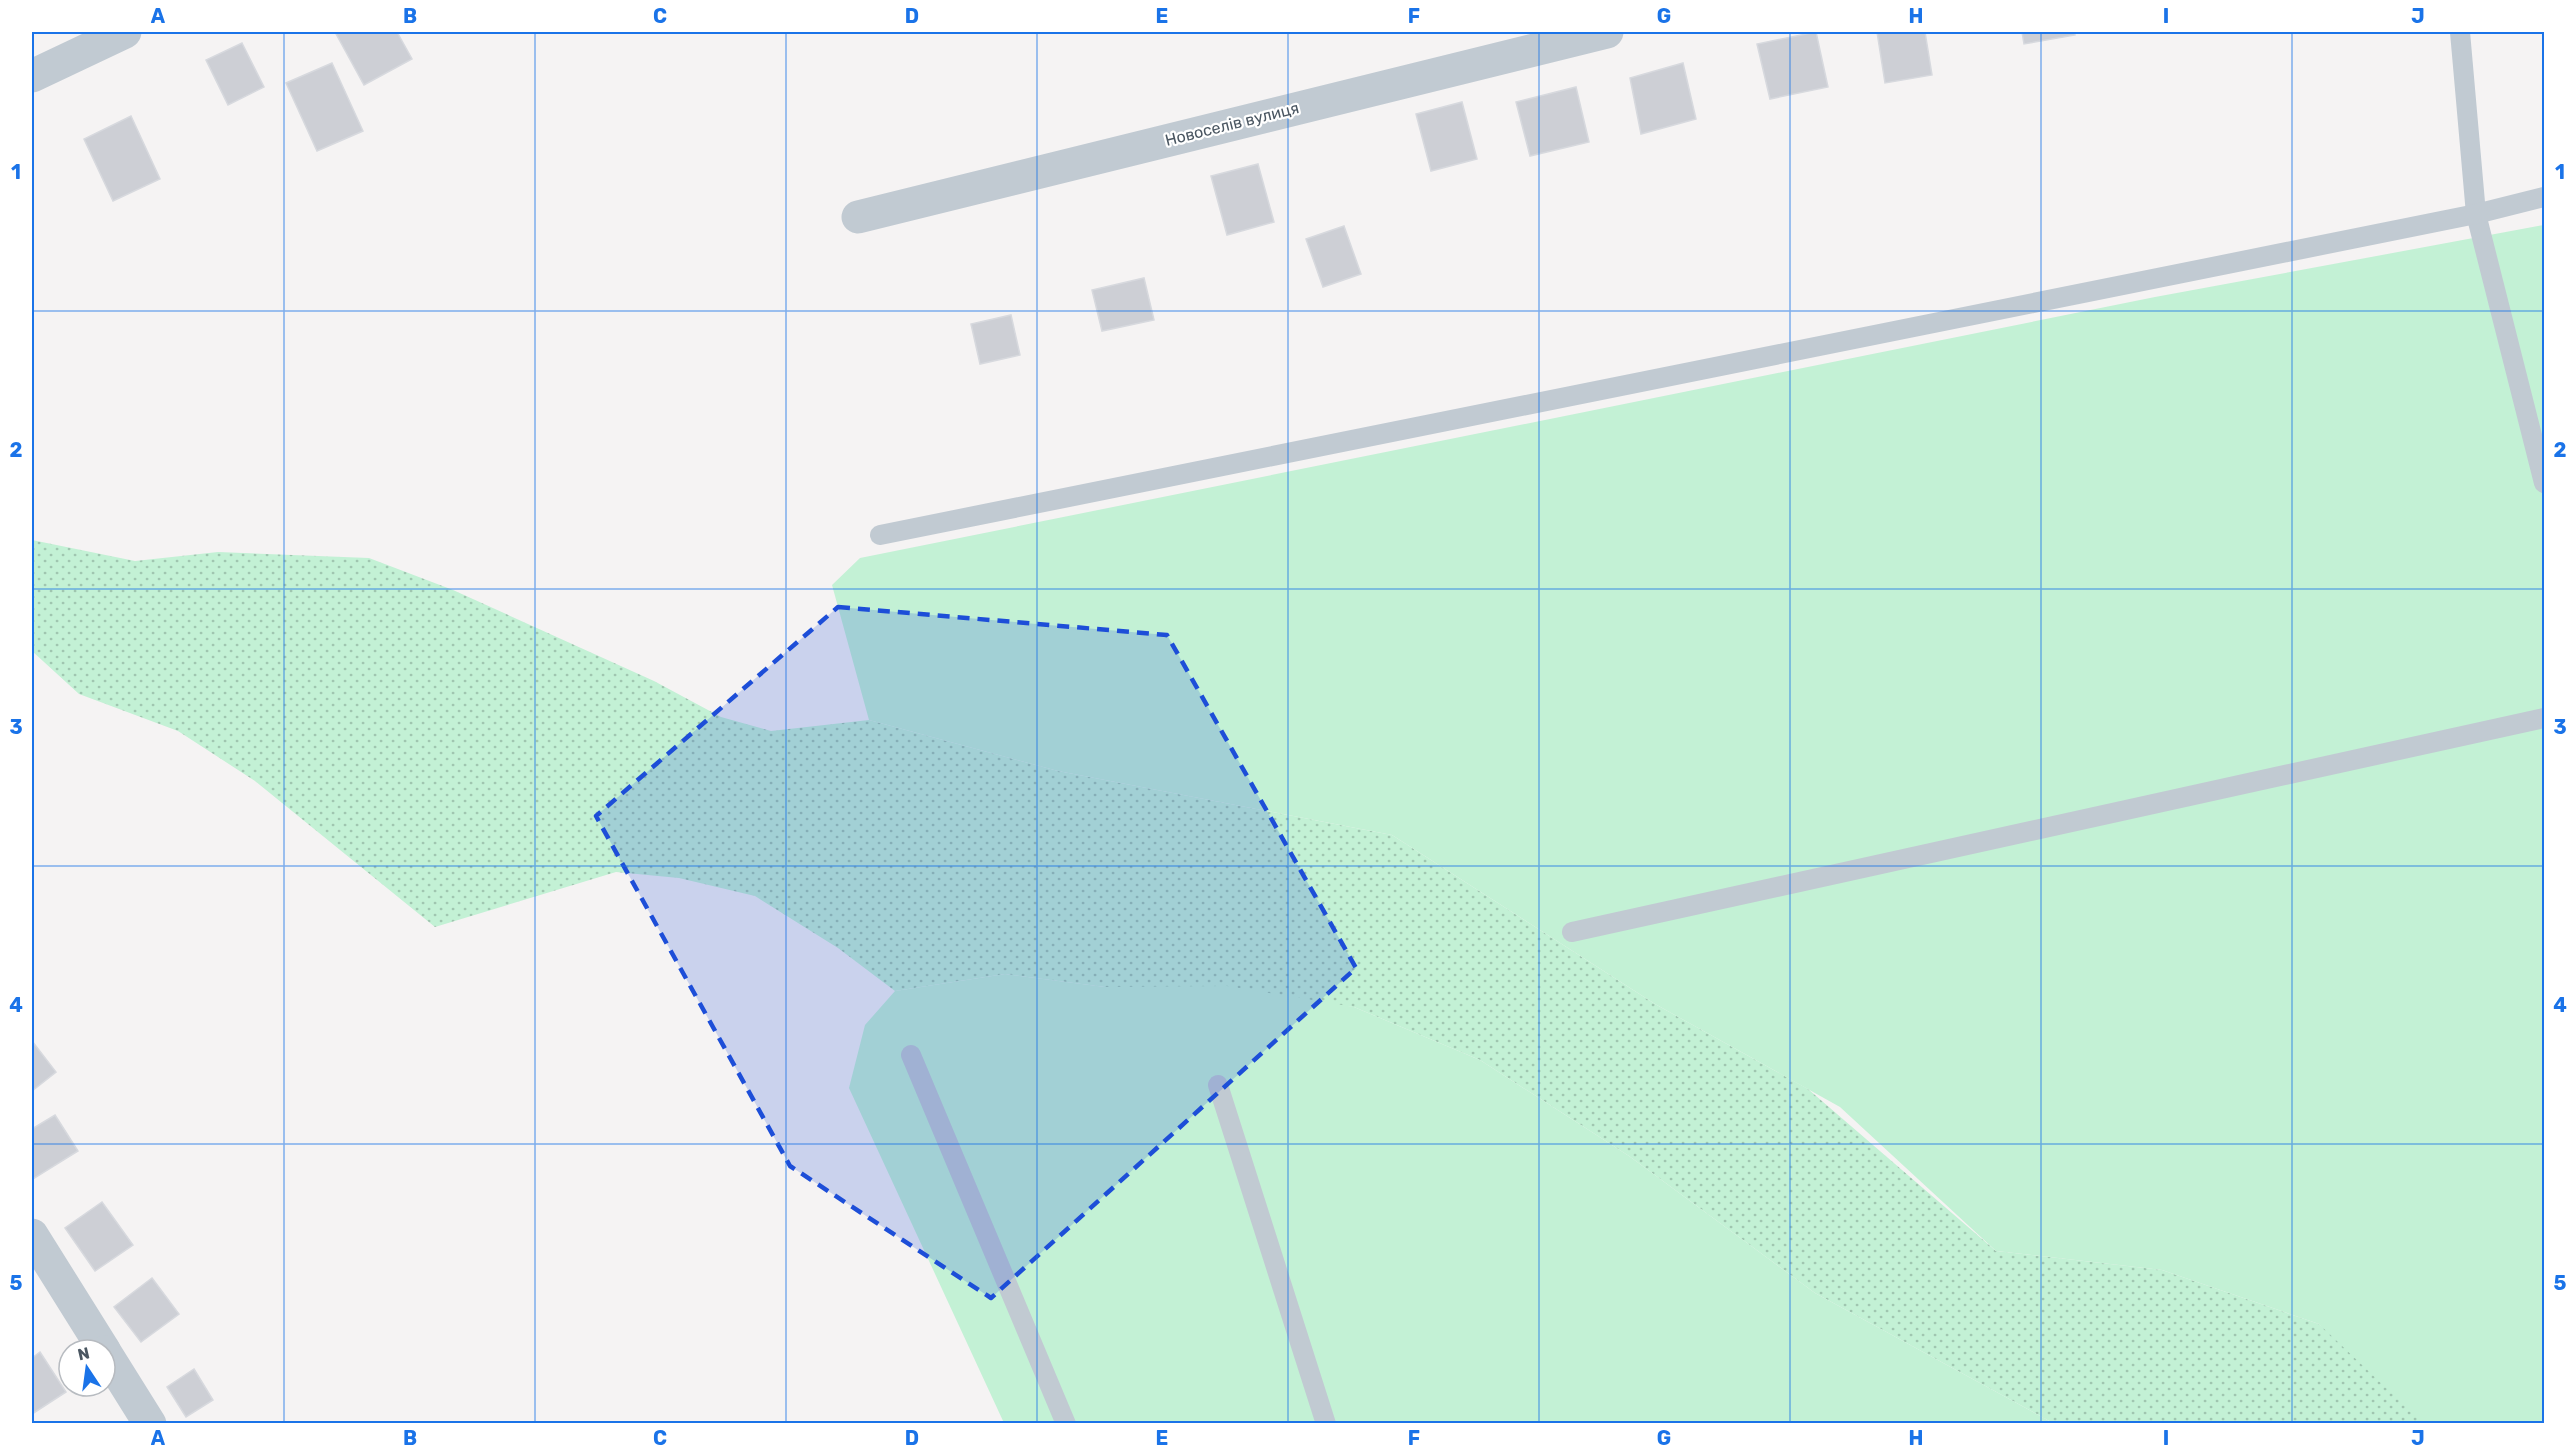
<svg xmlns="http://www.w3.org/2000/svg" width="2576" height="1455" viewBox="0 0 2576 1455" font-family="Rubik,sans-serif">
<defs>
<pattern id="grass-dots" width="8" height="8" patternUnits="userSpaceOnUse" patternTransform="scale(1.5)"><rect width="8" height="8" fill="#c3f1d5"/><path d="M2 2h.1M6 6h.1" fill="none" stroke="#a0c6b0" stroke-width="1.8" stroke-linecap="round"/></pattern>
</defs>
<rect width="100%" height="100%" fill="#f5f3f3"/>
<path fill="url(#grass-dots)" d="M32,540l103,21 83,-9 151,6 84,32 201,91 67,36 50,14 98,-11 189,51 334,64 263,169 153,85 188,162 166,19 157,54 129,99h-395l-238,-130 -186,-137 -149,-96 -126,-53 -249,-20 -100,-13 -110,17 -57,-43 -83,-52 -76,-18 -63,-6 -181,55 -180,-146 -77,-50 -99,-37 -47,-43z"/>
<g fill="#c3f1d5">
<path d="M2544,225v1198h-121l-104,-99 -157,-54 -166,-19 -156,-144 -185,-103 -263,-169 -334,-64 -189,-51 -37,-135 28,-27 1295,-261z"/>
<path d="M1005,974l100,13 122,-1 127,21 126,53 149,96 186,137 238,130h-1049l-155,-335 16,-63 30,-34z"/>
</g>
<g fill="#cdcfd5" stroke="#d7d9de" stroke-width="1.5">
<path d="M335,32h62l15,27 -48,26z"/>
<path d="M1816,32l12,55 -58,12 -13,-55z"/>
<path d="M1877,32h48l7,43 -47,8z"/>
<path d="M2022,32h52l1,3 -51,9z"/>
<path d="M242,43l22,44 -36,18 -22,-45z"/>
<path d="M332,63l31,68 -46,20 -31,-68z"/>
<path d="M1683,63l13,56 -55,15 -11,-56z"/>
<path d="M1576,87l13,55 -59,14 -14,-54z"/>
<path d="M1462,102l15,57 -46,12 -15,-57z"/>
<path d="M131,116l29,63 -47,22 -29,-62z"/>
<path d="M1258,164l16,58 -47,13 -16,-59z"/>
<path d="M1344,226l17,48 -38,13 -17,-48z"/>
<path d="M1144,278l10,42 -52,11 -10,-41z"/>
<path d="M1011,315l9,40 -40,9 -9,-40z"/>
<path d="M32,1041l24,31 -24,19z"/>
<path d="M55,1115l23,36 -45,28 -1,-50z"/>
<path d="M102,1202l31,43 -38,26 -30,-43z"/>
<path d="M152,1278l27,36 -38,28 -27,-35z"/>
<path d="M40,1352l26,40 -34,22v-56z"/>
<path d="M194,1369l19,31 -27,17 -19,-30z"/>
</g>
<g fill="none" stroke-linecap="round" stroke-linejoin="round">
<g stroke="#c1cad2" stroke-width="20">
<path d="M2460,32l16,182 68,269"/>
<path d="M880,535l1596,-321 68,-17"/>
<path d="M1572,932l972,-214"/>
<path d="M911,1055l155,369"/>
<path d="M1218,1085l108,339"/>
</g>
<g stroke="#c1cad2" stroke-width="33">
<path d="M32,76l93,-44"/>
<path d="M858,217l749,-185"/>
<path d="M32,1235l72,115"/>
<path d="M105,1352l45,72"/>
</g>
</g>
<path fill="#1d4ed8" fill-opacity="0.2" stroke="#1d4ed8" stroke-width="4.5" stroke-dasharray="12 8" stroke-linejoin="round" d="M838,607l329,28 189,333 -365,330 -201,-132 -194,-350z"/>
<path fill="none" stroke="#1a73e8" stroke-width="1.5" stroke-opacity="0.55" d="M284,32v1392M535,32v1392M786,32v1392M1037,32v1392M1288,32v1392M1539,32v1392M1790,32v1392M2041,32v1392M2292,32v1392M32,311h2512M32,589h2512M32,866h2512M32,1144h2512"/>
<g text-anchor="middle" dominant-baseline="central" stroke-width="4.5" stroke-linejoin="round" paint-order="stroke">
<g font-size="16" fill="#4a5661" stroke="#fff">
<text transform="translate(1232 124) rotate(-14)">Новоселів вулиця</text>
</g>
</g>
<rect width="2576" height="1455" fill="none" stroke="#ffffff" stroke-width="66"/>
<g transform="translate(87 1368) rotate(347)"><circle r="28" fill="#ffffff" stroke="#b7bbc0" stroke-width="1.5"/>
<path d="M0-4.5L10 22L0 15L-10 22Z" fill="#1a73e8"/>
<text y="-9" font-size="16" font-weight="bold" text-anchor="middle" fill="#4a5661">N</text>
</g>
<rect x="33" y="33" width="2510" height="1389" fill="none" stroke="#1a73e8" stroke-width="2"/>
<g font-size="20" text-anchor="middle" font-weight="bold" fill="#1a73e8">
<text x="158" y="23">A</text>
<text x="410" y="23">B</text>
<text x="660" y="23">C</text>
<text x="912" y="23">D</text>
<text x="1162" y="23">E</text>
<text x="1414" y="23">F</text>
<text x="1664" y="23">G</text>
<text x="1916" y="23">H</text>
<text x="2166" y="23">I</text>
<text x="2418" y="23">J</text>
<text x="16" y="179">1</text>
<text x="2560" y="179">1</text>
<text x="16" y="457">2</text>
<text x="2560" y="457">2</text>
<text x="16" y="734">3</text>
<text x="2560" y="734">3</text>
<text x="16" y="1012">4</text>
<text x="2560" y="1012">4</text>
<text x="16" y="1290">5</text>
<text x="2560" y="1290">5</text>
<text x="158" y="1445">A</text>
<text x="410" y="1445">B</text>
<text x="660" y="1445">C</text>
<text x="912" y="1445">D</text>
<text x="1162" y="1445">E</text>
<text x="1414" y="1445">F</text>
<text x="1664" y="1445">G</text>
<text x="1916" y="1445">H</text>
<text x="2166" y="1445">I</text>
<text x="2418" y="1445">J</text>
</g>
</svg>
